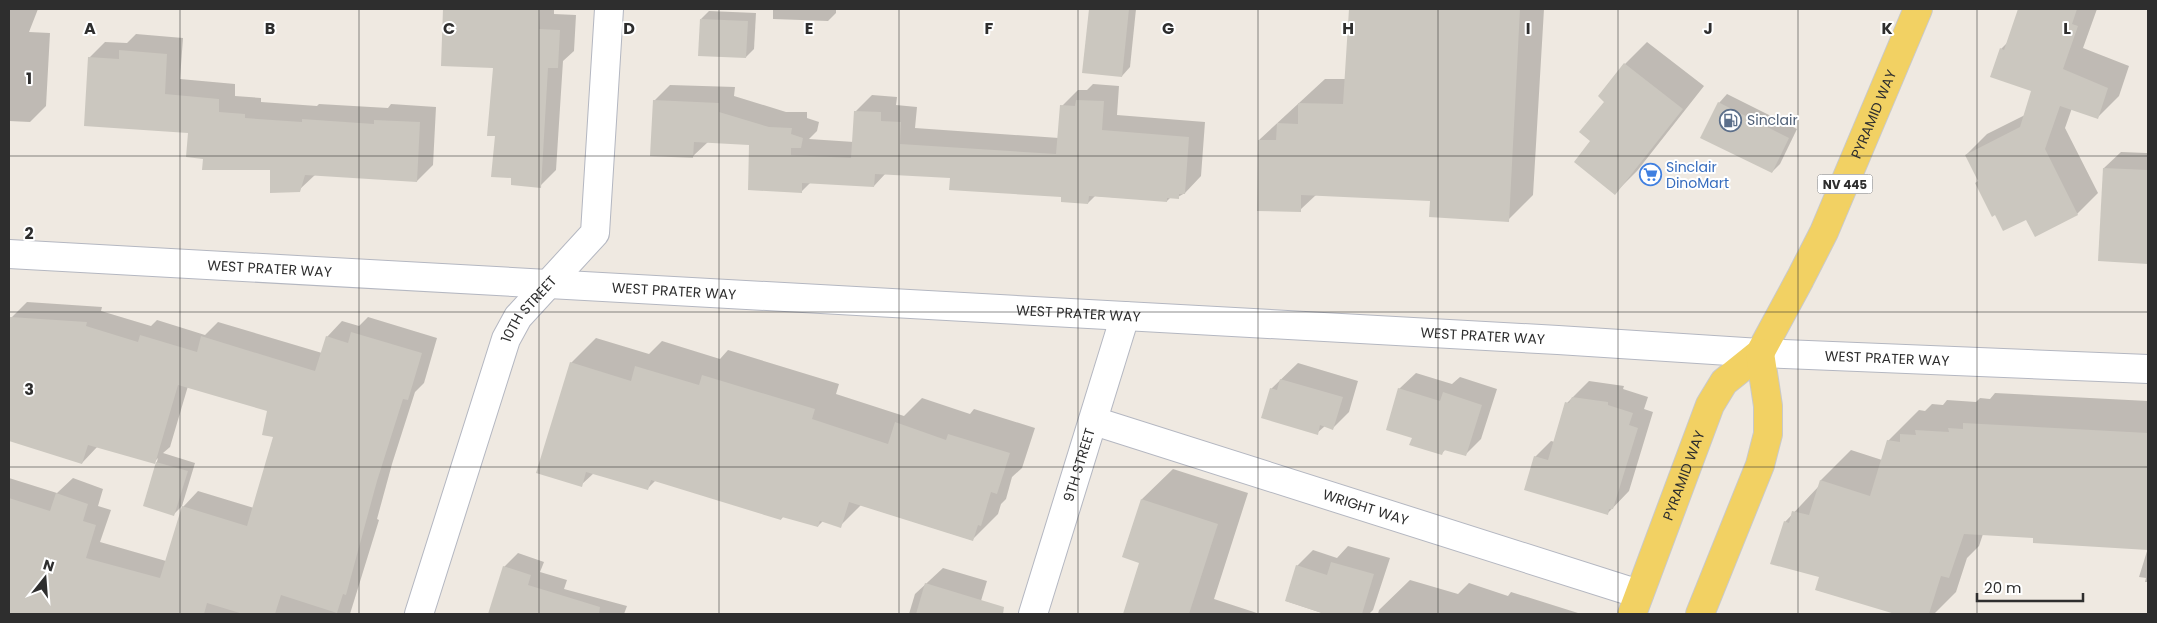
<svg xmlns="http://www.w3.org/2000/svg" width="2157" height="623" viewBox="0 0 2157 623" font-family="Poppins,sans-serif">
<rect width="100%" height="100%" fill="#efe9e1"/>
<g fill="#0003">
<path d="M9,9h29l-9,23 21,1 -4,73 -16,16 -21,-1z"/>
<path d="M444,9h110v5l22,1 -2,36 -11,10 -7,109 -16,16 -27,-9 -17,-42 -2,-68 -52,-2z"/>
<path d="M773,9h63v4l-8,8 -55,-2z"/>
<path d="M1090,9h46l-6,58 -8,9 -39,-4z"/>
<path d="M1350,9h194l-11,186 -25,25 -77,-20 -114,-6 -17,16 -41,-70 66,-61h21z"/>
<path d="M2019,9h78l-14,39 46,18 -10,30 -21,21 -26,-9 -7,20 33,65 -21,21 -51,4 -47,-37 -13,-26 21,-21 38,-19 8,-25 -32,-41 8,-8z"/>
<path d="M709,11l47,2 -2,36 -8,8 -45,-38z"/>
<path d="M136,34l47,4 -3,41 55,5v12l26,2v4l56,4 2,-2 69,4 3,-4 45,3 -3,58 -16,16 -101,-7 -17,16 -28,-21 -67,-11 -15,-26 -100,-74 16,-16 22,1z"/>
<path d="M1647,42l57,44 -67,85 -22,22 -23,-52 14,-39 -7,-6 26,-32z"/>
<path d="M1093,84l26,2 -2,29 88,7 -4,54 -16,17 -7,4h-7l-4,4 -72,-5 -7,7 -26,-7 -111,-19 -65,-4 -12,13 -63,-4 -10,10 -51,-48 -42,-2 -15,14 -39,-55 16,-16 65,2 -1,9 52,16h21v6l12,4 -2,9 -8,8 45,3 1,-30 17,-17 25,2 -1,8 21,2 -2,21 144,10 3,-32 16,-16h9z"/>
<path d="M1727,94l70,35 -17,35 -8,8 -70,-35 17,-34z"/>
<path d="M2148,148v114l-48,-2 4,-92 17,-16 26,1z"/>
<path d="M27,302l75,5 -1,4 50,15 6,-6 48,15 13,-13 104,31 5,-16 15,-16 17,5 9,-9 69,21 -13,45 -9,9 -23,72 -15,55 2,1 -29,94h-103l-7,-2 -1,2h-230v-136l48,15 16,-15 30,11 -5,17 13,4 -11,32 66,19 17,-54 15,-16 56,17 20,-72 -6,-26 -80,-24 -18,61 -7,6 32,10 -13,43 -8,8 -29,-9 13,-47 -4,4 -56,-16 -16,17 -73,-23 2,-122z"/>
<path d="M596,338l53,16 13,-13 58,18 8,-9 111,34 -3,10 68,22 18,-18 48,16 4,-5 61,19 -13,40 -10,9 -6,22 -5,5 -3,10 -26,26 -111,-35 -21,21 -17,-5 -5,5 -34,-10 -3,3 -125,-39 -9,9 -53,-16 -13,12 -10,-122z"/>
<path d="M1298,363l60,18 -9,31 -16,16 -8,-2 -8,7 -46,-44z"/>
<path d="M1416,373l36,11 8,-7 37,12 -16,50 -16,16 -19,-6 -4,4 -29,-16 -14,-48z"/>
<path d="M1589,381l35,5 -1,3 25,8 -4,12 9,3 -24,79 -22,23 -72,-57 16,-16 4,1 12,-39z"/>
<path d="M1995,393l153,8v181h-3l1,-4 -7,-1 9,-29 -114,-6v-6l-51,-2 -4,12 -12,12 -11,34 -22,22h-35l-82,-24 3,-14 -35,-54 34,-36 2,-6 30,-30 31,10 6,-19 31,-31 6,1 7,-7 11,1 4,-5 29,2 4,-4 10,1z"/>
<path d="M1173,469l75,24 -34,106 46,15h-136l17,-52 1,-63z"/>
<path d="M1348,546l42,12 -17,52 -4,4h-44l-39,-13 11,-35 16,-16 24,8z"/>
<path d="M518,553l26,9 -4,10 27,8 -3,9 63,17 -3,8h-135l15,-47z"/>
<path d="M943,568l44,13 -10,33h-68l6,-20z"/>
<path d="M1410,580l48,14 11,-11 39,13 3,-4 67,21 -200,1 1,-4z"/>
</g>
<g fill="#cbc7bf">
<path d="M443,9h97l-1,20 21,1 -2,38h-10l-7,120 -30,-3v-7l-20,-1 4,-41h-8l6,-68 -52,-2z"/>
<path d="M1089,9h40l-7,68 -40,-4z"/>
<path d="M1349,9h171l-11,213 -80,-5 1,-16 -129,-6v17l-44,-1 1,-71h18l1,-17 21,1v-21l45,1z"/>
<path d="M2018,9h59l-5,15 6,2 -15,43 45,19 -10,31 -38,-13 -15,43 33,66 -43,22 -9,-17 -23,11 -8,-16 -3,2 -17,-34 3,-2 -13,-26 55,-28 11,-36 -41,-14 10,-29 4,2z"/>
<path d="M700,19l48,2 -2,37 -48,-2z"/>
<path d="M119,50l48,4 -2,40 54,5v13l26,2v4l57,4v-3l72,5v-4l46,2 -3,60 -112,-7 -5,17 -30,1v-23h-68l1,-11 -17,-2 2,-24 -104,-7 4,-69 31,2z"/>
<path d="M1624,63l59,46 -68,86 -41,-33 16,-21 -11,-9 25,-30 -6,-6z"/>
<path d="M653,100l66,3v9l50,15 23,1 -1,6 12,4 -2,10h-10v7l60,3 3,-47 27,1v9l20,1 -1,22 156,10 4,-49 15,1 1,-6 28,1 -2,29 87,7 -4,57h-6v5l-12,-1v4l-78,-6 -1,8 -27,-2v-5l-112,-7 1,-12 -75,-4 -1,13 -72,-4v10l-54,-3 1,-45 -55,-3 -1,16 -43,-2z"/>
<path d="M1718,102l71,36 -17,35 -72,-35z"/>
<path d="M2103,168l45,2v94l-50,-3z"/>
<path d="M10,317l77,5 -1,4 52,16 2,-7 57,17 4,-16 114,35 11,-35 22,7 3,-11 71,21 -14,47 -5,-1 -26,82 -31,114 -3,-1 -6,19 -56,-18 -6,19h-32l-36,-11 -3,11h-195v-116l41,13 6,-18 32,11 -5,17 13,4 -10,33 74,20 22,-72 65,20 26,-89 -11,-2 5,-24 -89,-26 -23,79 -67,-19 -6,19 -73,-23z"/>
<path d="M570,362l61,19 4,-15 64,19 3,-10 113,34 -3,10 76,25 7,-22 51,18 2,-6 62,19 -13,41 -6,-2 -10,34 -3,-1 -5,16 -124,-39 -8,26 -21,-7 -2,6 -36,-10 -1,3 -130,-40 -3,10 -62,-18 -4,15 -46,-14z"/>
<path d="M1280,379l63,18 -10,33 -13,-5 -2,10 -57,-17 9,-30 7,2z"/>
<path d="M1398,388l42,13 3,-9 39,13 -16,51 -22,-6 -2,5 -33,-10 3,-7 -26,-8z"/>
<path d="M1572,397l36,5v3l25,8 -4,12 9,3 -25,81h-4l-1,6 -84,-25 10,-34 14,4 17,-58 4,1z"/>
<path d="M1963,423l185,10v117l-115,-7v-5l-69,-4 -15,44 -8,-2 -12,38h-34l-80,-24 4,-13 -49,-13 14,-43 5,2 3,-12 17,4 11,-35 50,16 17,-56 13,2v-8l16,1 -1,-5 34,2 -1,-4 15,1z"/>
<path d="M156,462l32,9 -14,45 -31,-10z"/>
<path d="M1141,499l77,25 -29,90h-66l16,-51 -17,-6z"/>
<path d="M1331,562l43,12 -12,40h-37l-40,-13 11,-36 31,10z"/>
<path d="M503,566l28,9 -3,10 72,22 -1,7h-111z"/>
<path d="M925,583l79,24 -1,7h-87z"/>
</g>
<g fill="none" stroke-linecap="round" stroke-linejoin="round">
<defs>
<g id="street">
<path id="s1" d="M1094,421l545,173"/>
<path id="s2" d="M419,614l87,-275 12,-22 77,-84 14,-224"/>
<path id="s3" d="M1033,614l92,-298"/>
</g>
<g id="secondary">
<path id="s4" d="M9,254l1549,86 202,13 388,16"/>
</g>
<g id="primary">
<path id="s5" d="M1632,614l78,-209 14,-23 36,-29 40,-74 24,-47 94,-223"/>
<path d="M1700,614l60,-149 8,-31v-28l-8,-53"/>
</g>
</defs>
<use href="#street" stroke="#b4b7c1" stroke-width="30"/>
<use href="#secondary" stroke="#b4b7c1" stroke-width="30"/>
<use href="#primary" stroke="#c9c9c9" stroke-width="30"/>
<use href="#street" stroke="#fff" stroke-width="28"/>
<use href="#secondary" stroke="#fff" stroke-width="28"/>
<use href="#primary" stroke="#f2d163" stroke-width="28"/>
</g>
<path fill="none" stroke="#2e2e2e" stroke-width="1" stroke-opacity="0.55" d="M180,9v605M359,9v605M539,9v605M719,9v605M899,9v605M1078,9v605M1258,9v605M1438,9v605M1618,9v605M1798,9v605M1977,9v605M9,156h2139M9,312h2139M9,467h2139"/>
<defs>
<symbol id="fuel-ring" viewBox="-11 -11 22 22"><circle r="9.5" fill="#fff" stroke="#5c6f8a" stroke-width="1.5"/><path d="M-5.5-6h7V0h2V4h1.3V-2.5L3-4.5l.8-.8L6-3V5H2.5V1h-1V6h-7ZM-4.2-4.7v3.2H.2V-4.7Z" fill="#5c6f8a"/></symbol>
<symbol id="supermarket-ring" viewBox="-11 -11 22 22"><circle r="9.5" fill="#fff" stroke="#3f7fe0" stroke-width="1.5"/><path d="M-6-5.5h2.5l.6 2H6L4.5 2H-2.5L-4.4-4H-6ZM-1.5 3.2a1.3 1.3 0 1 0 .1 0ZM3 3.2a1.3 1.3 0 1 0 .1 0Z" fill="#3f7fe0"/></symbol>
</defs>
<g fill-rule="evenodd">
<use href="#fuel-ring" x="1718" y="108" width="25" height="25"/>
<use href="#supermarket-ring" x="1638" y="162" width="25" height="25"/>
</g>
<g text-anchor="middle" dominant-baseline="central" stroke-width="4" stroke-linejoin="round" paint-order="stroke">
<rect fill="#fff" stroke="#6d6d6d" stroke-width="1" x="1817.5" y="174.5" width="55" height="19" rx="4"/>
<g font-size="12" font-weight="bold" fill="#2e2e2e">
<text x="1845" y="184">NV 445</text>
</g>
<g font-size="14" fill="#2e2e2e" stroke="#fff">
<text stroke="none"><textPath href="#s5" startOffset="561">PYRAMID WAY</textPath></text>
<text stroke="none"><textPath href="#s4" startOffset="261">WEST PRATER WAY</textPath></text>
<text stroke="none"><textPath href="#s4" startOffset="666">WEST PRATER WAY</textPath></text>
<text stroke="none"><textPath href="#s2" startOffset="326">10TH STREET</textPath></text>
<text stroke="none"><textPath href="#s4" startOffset="1071">WEST PRATER WAY</textPath></text>
<text stroke="none"><textPath href="#s4" startOffset="1476">WEST PRATER WAY</textPath></text>
<text stroke="none"><textPath href="#s4" startOffset="1881">WEST PRATER WAY</textPath></text>
<text stroke="none"><textPath href="#s3" startOffset="156">9TH STREET</textPath></text>
<text stroke="none"><textPath href="#s5" startOffset="148">PYRAMID WAY</textPath></text>
<text stroke="none"><textPath href="#s1" startOffset="285">WRIGHT WAY</textPath></text>
</g>
<g font-size="14" fill="#4e5e75" stroke="#fff" text-anchor="start">
<text x="1747" y="120">Sinclair</text>
</g>
<g font-size="14" fill="#366cbe" stroke="#fff" text-anchor="start">
<text x="1666" y="167">Sinclair<tspan x="1666" dy="16">DinoMart</tspan></text>
</g>
</g>
<g font-size="16" text-anchor="middle" font-weight="bold" fill="#2e2e2e" stroke="#fff" stroke-width="4" stroke-linejoin="round" paint-order="stroke">
<text x="90" y="34">A</text>
<text x="270" y="34">B</text>
<text x="449" y="34">C</text>
<text x="629" y="34">D</text>
<text x="809" y="34">E</text>
<text x="989" y="34">F</text>
<text x="1168" y="34">G</text>
<text x="1348" y="34">H</text>
<text x="1528" y="34">I</text>
<text x="1708" y="34">J</text>
<text x="1887" y="34">K</text>
<text x="2067" y="34">L</text>
<text x="29" y="84">1</text>
<text x="29" y="239">2</text>
<text x="29" y="395">3</text>
</g>
<rect width="2157" height="623" fill="none" stroke="#2e2e2e" stroke-width="20"/>
<g transform="translate(45 578) rotate(17)" stroke="#ffffff" stroke-width="4" paint-order="stroke">
<path d="M0-4L9 19L0 12L-9 19Z" fill="#2e2e2e"/>
<text y="-8" font-size="14" font-weight="bold" text-anchor="middle" fill="#2e2e2e">N</text>
</g>
<path d="M1977 593v8h106v-8" fill="none" stroke="#2e2e2e" stroke-width="2.5"/>
<text x="1984" y="593" font-size="15" fill="#2e2e2e" stroke="#ffffff" stroke-width="4" paint-order="stroke">20 m</text>
</svg>
